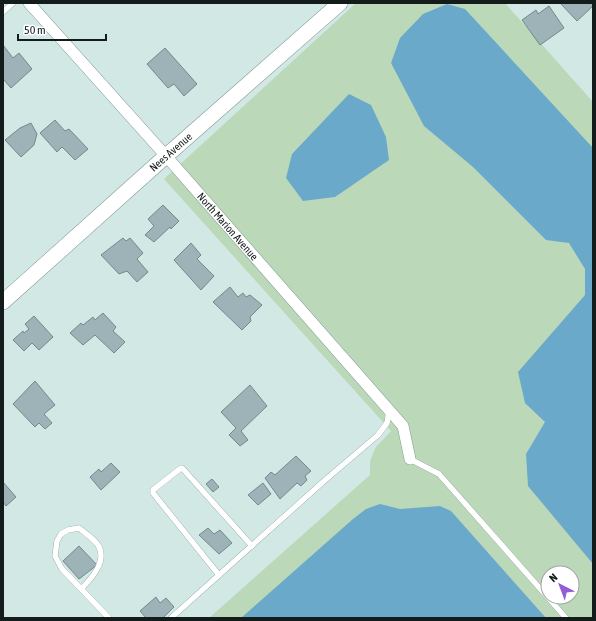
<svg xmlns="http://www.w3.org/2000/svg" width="596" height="621" viewBox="0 0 596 621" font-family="'Asap Condensed',sans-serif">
<rect width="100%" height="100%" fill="#d1e8e5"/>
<path fill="#bbd8b8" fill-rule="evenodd" d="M356,3h149l88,99v516h-384l161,-143v-14l6,-14 15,-16 -227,-252zM548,573h24v24h-24z"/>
<g fill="#6ba9cb">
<path d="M447,4l18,5 128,139v416l-65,-78 -2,-32 19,-32 -20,-19 -7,-31 67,-77v-26l-16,-26 -23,-3 -73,-73 -49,-41 -33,-63 9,-25 23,-24z"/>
<path d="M349,94l22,11 15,32 3,23 -54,37 -32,4 -17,-23 6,-24z"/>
<path d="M380,504l20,5 40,-3 11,5 95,107h-305l112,-99 13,-10z"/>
</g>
<g fill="#9db3b7" stroke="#75898d">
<path d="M560,3h33v3l-16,15z"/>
<path d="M549,6l15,22 -24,17 -18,-25 14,-10 2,4z"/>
<path d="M3,45l10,13 6,-5 13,16 -21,19 -8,-9z"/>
<path d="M165,48l32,36 -13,12 -10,-12 -6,4 -21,-24z"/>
<path d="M55,120l10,11 4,-2 19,20 -13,11 -13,-13 -5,5 -17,-19z"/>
<path d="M31,123l6,11 -3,11 -13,12 -16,-17 15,-12z"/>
<path d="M163,205l16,16 -8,8 -1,-2 -16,15 -9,-7 9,-9 -6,-7z"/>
<path d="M123,238l3,3 4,-3 13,15 -6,6 11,13 -11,10 -10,-11 -8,3 -18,-19z"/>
<path d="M191,243l10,12 -4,4 17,17 -13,14 -27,-30z"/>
<path d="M230,287l8,10 5,-4 3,4 4,-2 12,10 -12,12 1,4 -9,9 -29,-28z"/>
<path d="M103,313l13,14 -3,4 12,11 -11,11 -19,-18 -12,10 -13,-12 11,-10 2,2 10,-8 2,3z"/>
<path d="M34,316l19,21 -14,13 -7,-7 -8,8 -11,-11 10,-9 1,2 5,-4 -4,-5z"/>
<path d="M35,381l20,24 -11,9 8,9 -7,6 -6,-6 -4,4 -22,-23z"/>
<path d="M250,385l17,21 -26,25 7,9 -8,6 -11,-11 7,-7 -15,-16z"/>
<path d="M296,456l15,15 -6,5 2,4 -6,6 -4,-3 -17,16 -15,-21 6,-6 4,3z"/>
<path d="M111,463l9,9 -19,18 -11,-13 9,-8 2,3z"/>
<path d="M212,479l7,8 -6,5 -7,-8z"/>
<path d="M3,482l13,15 -10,9 -3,-4z"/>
<path d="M263,483l8,11 -13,11 -10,-10z"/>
<path d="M208,528l6,6 6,-4 12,13 -13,11 -20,-19z"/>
<path d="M79,546l18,19 -18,14 -16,-18z"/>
<path d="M156,597l4,6 6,-5 8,9 -11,11h-17l-6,-7z"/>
</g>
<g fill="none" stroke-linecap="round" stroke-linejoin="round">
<defs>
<g id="lane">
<path d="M3,12l10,-9"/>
<path d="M410,459l29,15 127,144"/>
<path d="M219,575l-66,-82v-3l28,-22 2,1 69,77"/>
<path d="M81,589c10,-10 27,-28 17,-44 -5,-7 -13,-12 -19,-17l-11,2 -7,4 -4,7 -2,15 7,13 47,49"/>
<path d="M171,618l153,-137 54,-46 9,-12 2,-12"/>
</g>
<g id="street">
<path id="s1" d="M29,3l137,153 237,270 7,33"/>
</g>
<g id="secondary">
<path id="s2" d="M3,302l163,-146 174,-153"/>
</g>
</defs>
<use href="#lane" stroke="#819794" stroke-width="6"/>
<use href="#street" stroke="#819794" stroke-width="12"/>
<use href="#secondary" stroke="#819794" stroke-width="16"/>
<use href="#lane" stroke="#fff" stroke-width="5.5"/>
<use href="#street" stroke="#fff" stroke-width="11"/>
<use href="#secondary" stroke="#fff" stroke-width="15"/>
</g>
<g text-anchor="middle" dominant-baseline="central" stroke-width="4" stroke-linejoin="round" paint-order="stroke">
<g font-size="11" fill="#141c1b" stroke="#fff">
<text stroke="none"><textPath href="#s2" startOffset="225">Nees Avenue</textPath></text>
<text stroke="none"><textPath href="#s1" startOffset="299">North Marion Avenue</textPath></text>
</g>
</g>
<rect width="596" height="621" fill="none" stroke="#141c1b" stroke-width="8"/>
<g transform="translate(560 585) rotate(318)"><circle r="19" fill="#ffffff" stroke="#a1a4a4"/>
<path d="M0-3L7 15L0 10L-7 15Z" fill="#945cd5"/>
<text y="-6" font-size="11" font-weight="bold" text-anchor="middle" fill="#141c1b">N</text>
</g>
<path d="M18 34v6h88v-6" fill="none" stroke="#141c1b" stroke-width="2"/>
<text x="24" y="34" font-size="12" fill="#141c1b" stroke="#ffffff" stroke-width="3" paint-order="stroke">50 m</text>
</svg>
